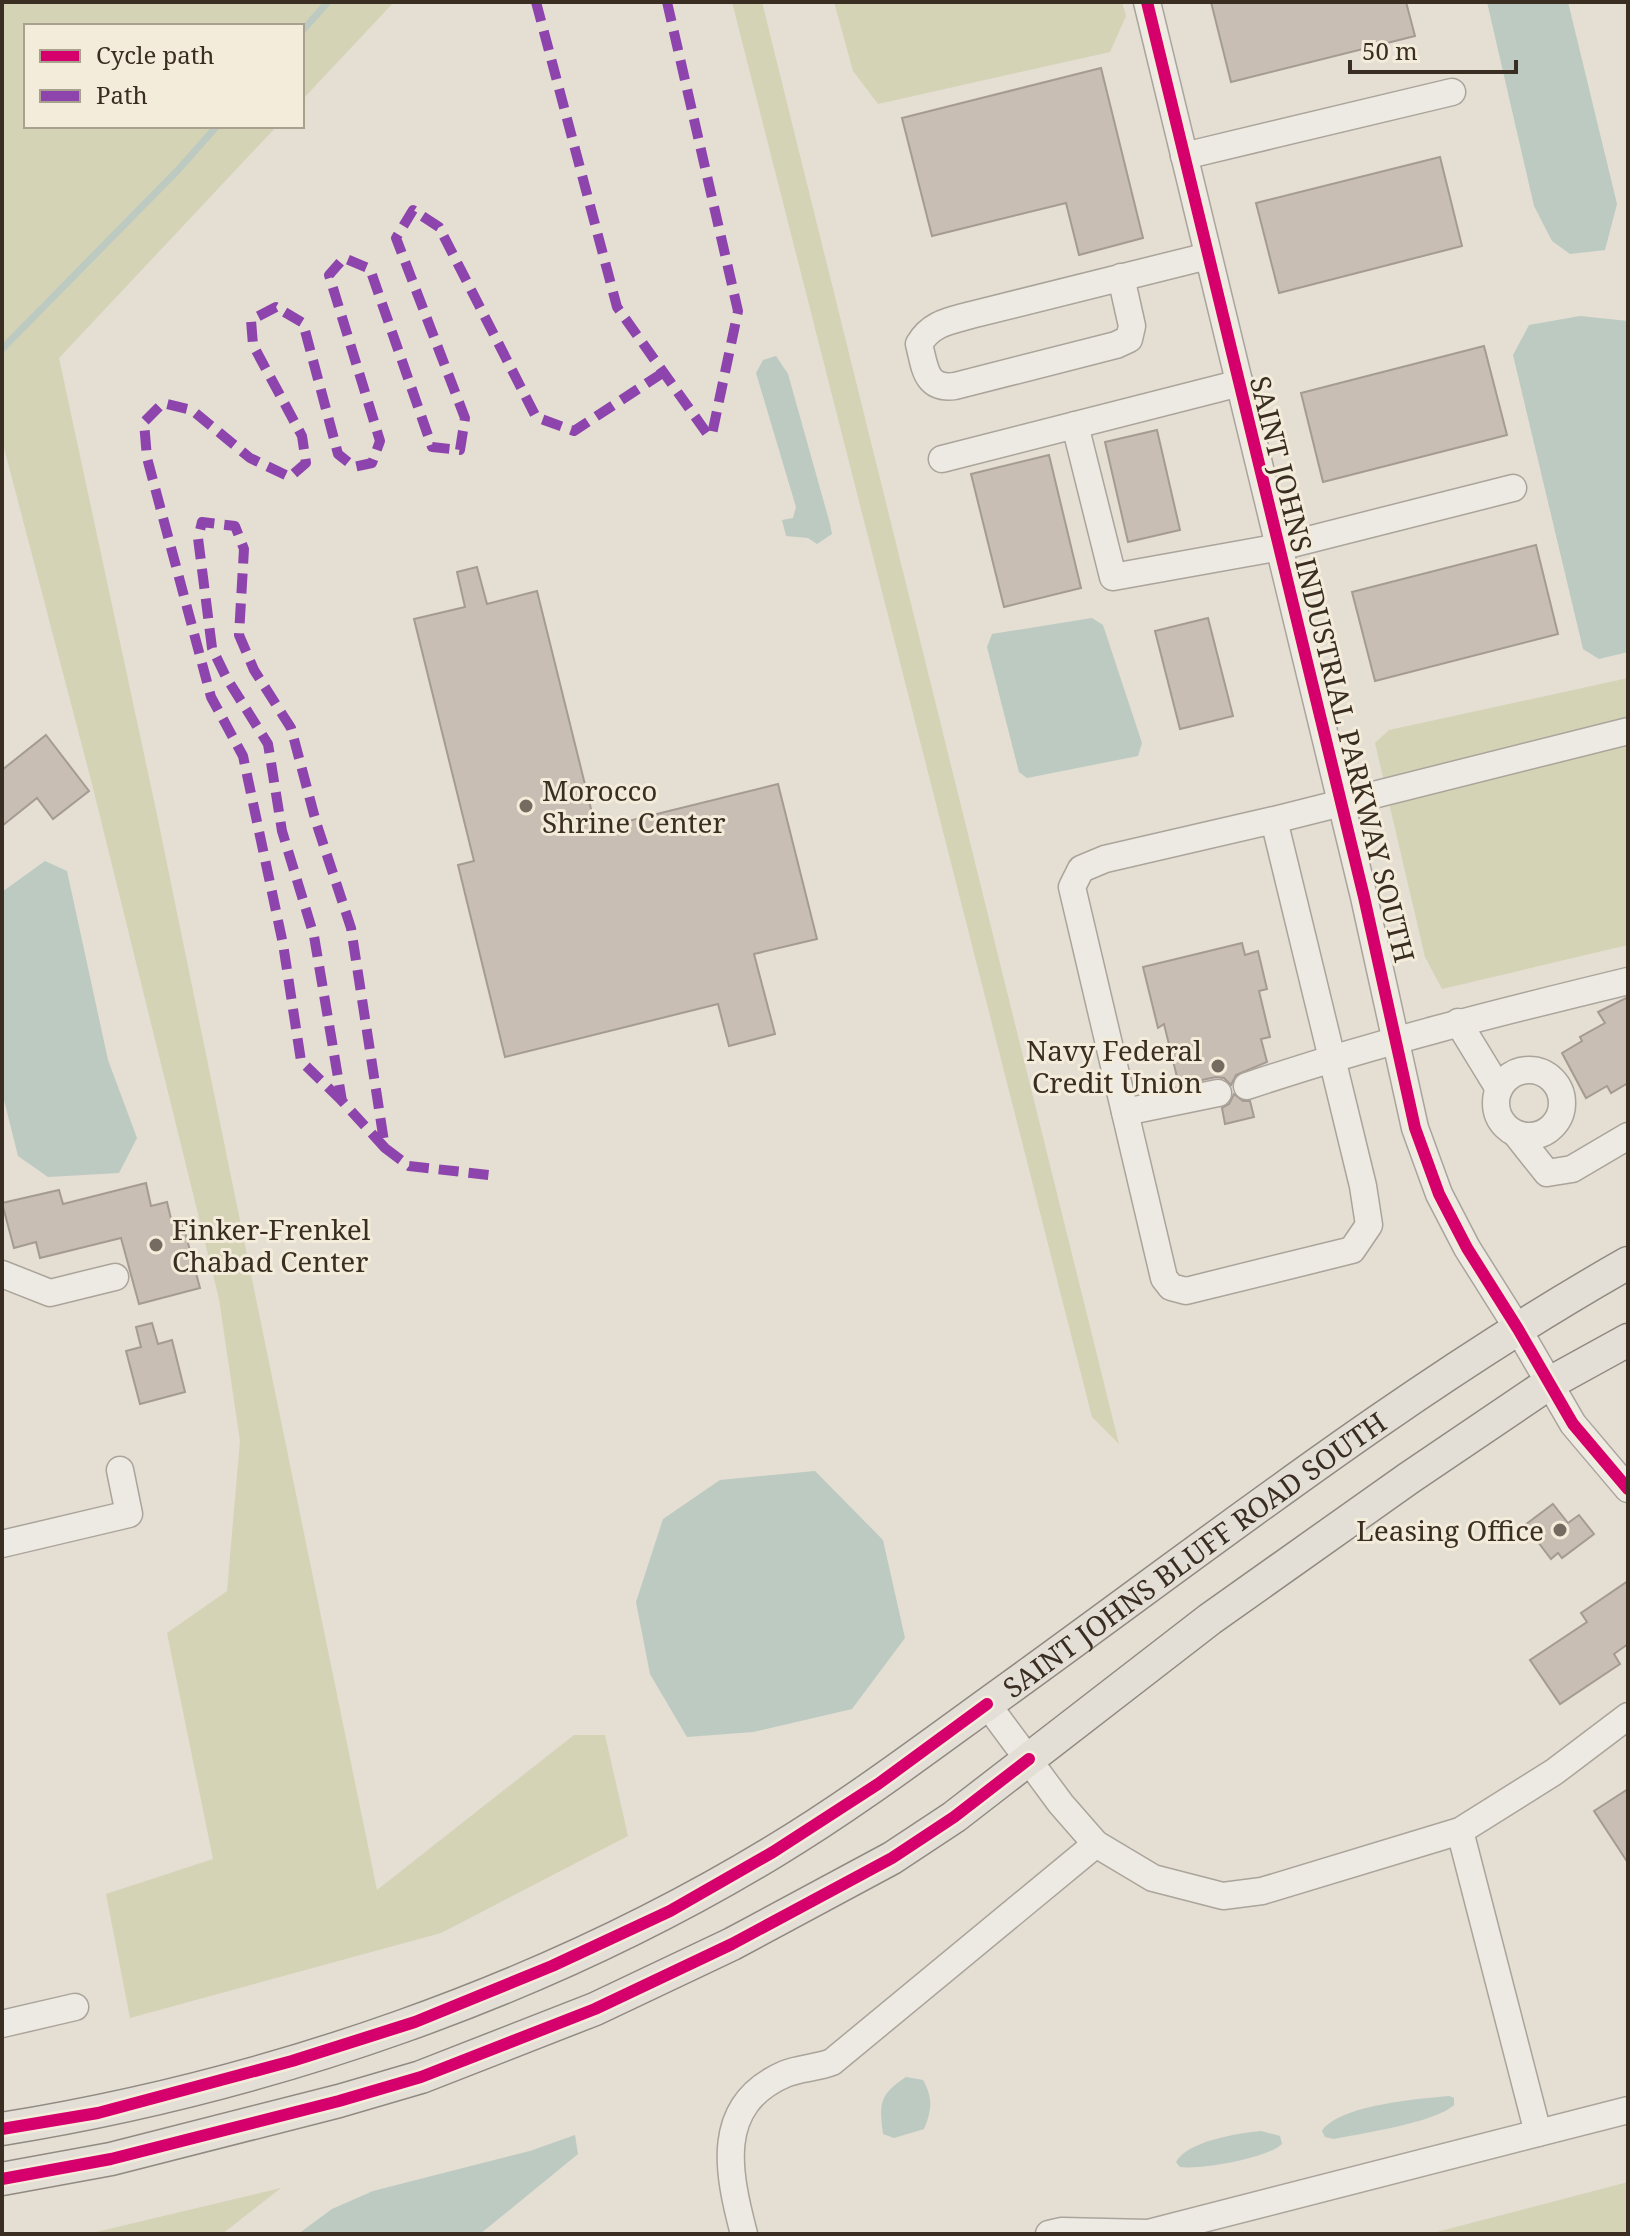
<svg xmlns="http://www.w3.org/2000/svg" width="1630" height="2236" viewBox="0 0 1630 2236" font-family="'Noto Serif',serif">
<rect width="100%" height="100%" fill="#e4ded3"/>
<g fill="#d4d3b6">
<path d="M2,2h392l-92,98v-74h-276v100h251l-218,232 97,452 221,1080 197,-155h31l23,101 -187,97 -311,85 -24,-124 107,-35 -46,-226 60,-42 13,-150 -21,-142 -127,-515 -90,-344z"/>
<path d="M732,2h30l357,1442 -27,-27z"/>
<path d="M834,2h288l4,14 -16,36 -232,52 -25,-33z"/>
<path d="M1628,678v267l-186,44 -17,-32 -50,-214 14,-13z"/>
<path d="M1628,2182v52h-199z"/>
<path d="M281,2188l-59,46h-134z"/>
</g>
<g fill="#bccac2">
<path d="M1487,2h81l49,202 -12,46 -35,4 -18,-13 -18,-35z"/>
<path d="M1580,316l48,5v331l-29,7 -16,-10 -70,-294 16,-30z"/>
<path d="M776,356l12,18 42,150 2,10 -15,10 -9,-6 -22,-2 -4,-16 11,-2 3,-11 -40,-134 7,-13z"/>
<path d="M1092,618l11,7 39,118 -4,13 -111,22 -8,-6 -32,-125 5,-13z"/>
<path d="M45,861l22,10 41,189 29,78 -18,35 -71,4 -30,-21 -16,-64v-200z"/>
<path d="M815,1471l68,69 22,98 -53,71 -99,23 -66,5 -37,-63 -14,-72 27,-83 57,-39z"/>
<path d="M906,2077l17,3c10,18 9,30 1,49l-30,9 -11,-4c-4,-31 -4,-39 23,-57z"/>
<path d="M1449,2096l5,2v7c-20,18 -91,28 -120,34l-9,-2 -3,-6c17,-26 96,-32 127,-35z"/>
<path d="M1261,2131l19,5 2,8c-14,14 -82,26 -102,23l-4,-5c11,-21 63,-29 85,-31z"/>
<path d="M575,2135l3,19 -98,80h-182l34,-25 41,-18 157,-40z"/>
</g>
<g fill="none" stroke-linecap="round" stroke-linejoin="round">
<g stroke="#bccac2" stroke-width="7">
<path d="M302,31l26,-29"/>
<path d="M2,349l176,-179 39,-44"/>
</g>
</g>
<g fill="#c8beb4" stroke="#a59b92" stroke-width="2">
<path d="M1211,2h195l9,34 -184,46z"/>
<path d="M1101,68l42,170 -64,17 -13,-52 -134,33 -30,-118z"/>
<path d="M1440,157l22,89 -183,47 -23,-90z"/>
<path d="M1484,346l23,89 -184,47 -22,-89z"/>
<path d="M1157,430l23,100 -52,12 -23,-100z"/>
<path d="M1049,455l32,133 -77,19 -33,-133z"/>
<path d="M1536,545l22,89 -183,47 -23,-89z"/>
<path d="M477,567l10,37 50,-13 59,238 182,-45 39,155 -63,15 21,80 -46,12 -11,-42 -213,53 -47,-192 16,-4 -60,-242 51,-12 -8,-35z"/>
<path d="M1208,618l25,98 -53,13 -25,-98z"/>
<path d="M46,735l43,56 -36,28 -16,-21 -35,28v-56z"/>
<path d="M1242,943l3,12 13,-4 9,38 -8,2 11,46 -9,2 6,23 -31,13 -5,10 -7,-7 -8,-1 -37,8 -15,-61 -6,4 -15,-61z"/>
<path d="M1628,997v86l-17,10 -4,-7 -21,12 -24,-45 20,-12 -2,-4 25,-14 -7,-11z"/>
<path d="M1234,1094l9,7h7l4,16 -29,7 -3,-16 7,-4z"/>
<path d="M146,1183l5,23 16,-4 5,21 10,-2 18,67 -61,16 -18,-66 -81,20 -4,-16 -22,6 -12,-45 57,-13 4,14z"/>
<path d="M152,1323l6,21 14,-4 13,52 -45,12 -14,-53 15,-4 -5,-20z"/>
<path d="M1553,1504l15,19 11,-8 15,19 -32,24 -4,-5 -7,6 -26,-34z"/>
<path d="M1628,1581v63l-14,10 6,10 -60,40 -30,-44 57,-38 -6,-9z"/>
<path d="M1628,1789v74l-34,-52z"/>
</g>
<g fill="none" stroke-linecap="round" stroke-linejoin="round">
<defs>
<g id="minor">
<path d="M1147,2l217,895 51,231 24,66 28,54 51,81 55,95 55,65"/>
<path d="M1184,156l268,-64"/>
<path d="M1121,277l11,49 -3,13 -13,6 -161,41c-30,4 -30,-19 -36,-42 12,-21 31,-23 52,-29l237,-59"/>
<path d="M1075,425l38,152 167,-30 233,-59"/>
<path d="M942,459l298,-76"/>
<path d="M1274,820l-169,39 -24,10 -9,18 92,391 7,9 15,4 166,-41 17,-25 -6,-39 -89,-366 354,-89"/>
<path d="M1458,1022l41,67"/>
<circle cx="1529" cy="1103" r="33"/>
<path d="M1247,1086c125,-42 253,-74 381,-105"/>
<path d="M1125,1112l93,-19"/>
<path d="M1516,1134l31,39 25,-4 56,-33"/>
<path d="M2,1274l48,19 65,-16"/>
<path d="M2,1544l127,-30 -9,-44"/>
<path d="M987,1704l74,100 35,40 57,34 70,18 39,-5 198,-60 94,-59 74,-56"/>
<path d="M1460,1831l78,302"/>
<path d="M2,2024l73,-17"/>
<path d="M744,2234c-16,-61 -31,-129 41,-160 14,-6 32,-6 47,-12l264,-218"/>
<path d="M1049,2234l13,-3 86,2 480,-123"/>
</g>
<g id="major">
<path id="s1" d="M2,2129c266,-43 540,-137 771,-277 83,-50 160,-109 238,-165 202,-146 400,-301 617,-424"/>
<path d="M2,2179l109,-20 228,-58 82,-24 174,-68 137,-65 160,-86 62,-41 256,-198 199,-141 139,-94 80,-44"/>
</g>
</defs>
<use href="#minor" stroke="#aaa49b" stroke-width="29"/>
<use href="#major" stroke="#908a82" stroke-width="35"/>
<use href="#minor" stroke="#edeae3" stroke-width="26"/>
<use href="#major" stroke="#e4dfd6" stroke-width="32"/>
<g stroke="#8e44ad" stroke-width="10" stroke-dasharray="20 10" stroke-linecap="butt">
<path d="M536,2l81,305 94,132"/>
<path d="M667,2l71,309 -27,128"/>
<path d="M342,1101l-41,-40 -18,-117 -40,-188 -32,-59 -64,-239 -3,-36 19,-19 29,7 58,48 40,19 16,-14 -4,-27 -49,-91 -2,-25 25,-13 27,16 35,131 16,13 18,-4 8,-22 -51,-166 15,-17 26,11 62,178 28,3 5,-32 -69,-180 17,-28 26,17 97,190 38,14 90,-59"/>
<path d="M385,1148l-43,-47 -28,-165 -32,-105 -14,-87 -42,-67 -14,-29 -14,-110 4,-16 33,4 9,23 -5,86 15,35 37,58 25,94 35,106 34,220 24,18 80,9"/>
</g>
<defs>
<g id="cycleway">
<path d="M1147,2l217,895 51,231 24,66 28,54 51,81 55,95 55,65"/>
<path d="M2,2129l96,-16 194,-52 123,-39 137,-56 118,-55 103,-59 105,-68 109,-80"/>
<path d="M2,2179l109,-20 228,-58 82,-24 174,-68 137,-65 160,-86 62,-41 75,-58"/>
</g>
</defs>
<use href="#cycleway" stroke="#f4ecda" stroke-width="17"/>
<use href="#cycleway" stroke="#d6006c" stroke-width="12"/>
</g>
<g fill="#766b60" stroke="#f4ecda" stroke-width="3">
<circle cx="526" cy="806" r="8"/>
<circle cx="1218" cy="1066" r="8"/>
<circle cx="156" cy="1245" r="8"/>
<circle cx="1560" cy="1530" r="8"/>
</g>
<g text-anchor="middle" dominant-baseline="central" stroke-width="6" stroke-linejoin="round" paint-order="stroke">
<g font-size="28" fill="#3a2d22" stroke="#f4ecda">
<text transform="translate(1333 669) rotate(76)">SAINT JOHNS INDUSTRIAL PARKWAY SOUTH</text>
<text stroke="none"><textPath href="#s1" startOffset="1340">SAINT JOHNS BLUFF ROAD SOUTH</textPath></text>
</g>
<g font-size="28" fill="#3a2d22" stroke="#f4ecda" text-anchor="start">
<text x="542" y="790">Morocco<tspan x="542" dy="32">Shrine Center</tspan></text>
<text x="1202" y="1050" text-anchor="end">Navy Federal<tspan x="1202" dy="32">Credit Union</tspan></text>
<text x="172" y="1229">Finker-Frenkel<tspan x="172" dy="32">Chabad Center</tspan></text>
<text x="1544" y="1530" text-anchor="end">Leasing Office</text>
</g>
</g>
<rect width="1630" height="2236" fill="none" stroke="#3a2d22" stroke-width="8"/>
<rect x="24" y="24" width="280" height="104" fill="#f4ecda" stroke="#aaa090" stroke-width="2"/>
<rect x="40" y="50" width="40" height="12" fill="#d6006c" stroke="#aaa090" stroke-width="2"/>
<text x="96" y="64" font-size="24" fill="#3a2d22">Cycle path</text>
<rect x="40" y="90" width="40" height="12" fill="#8e44ad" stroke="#aaa090" stroke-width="2"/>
<text x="96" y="104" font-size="24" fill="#3a2d22">Path</text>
<path d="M1350 60v12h166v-12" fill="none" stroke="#3a2d22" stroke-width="4"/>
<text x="1362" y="60" font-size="24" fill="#3a2d22" stroke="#f4ecda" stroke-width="6" paint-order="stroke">50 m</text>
</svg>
